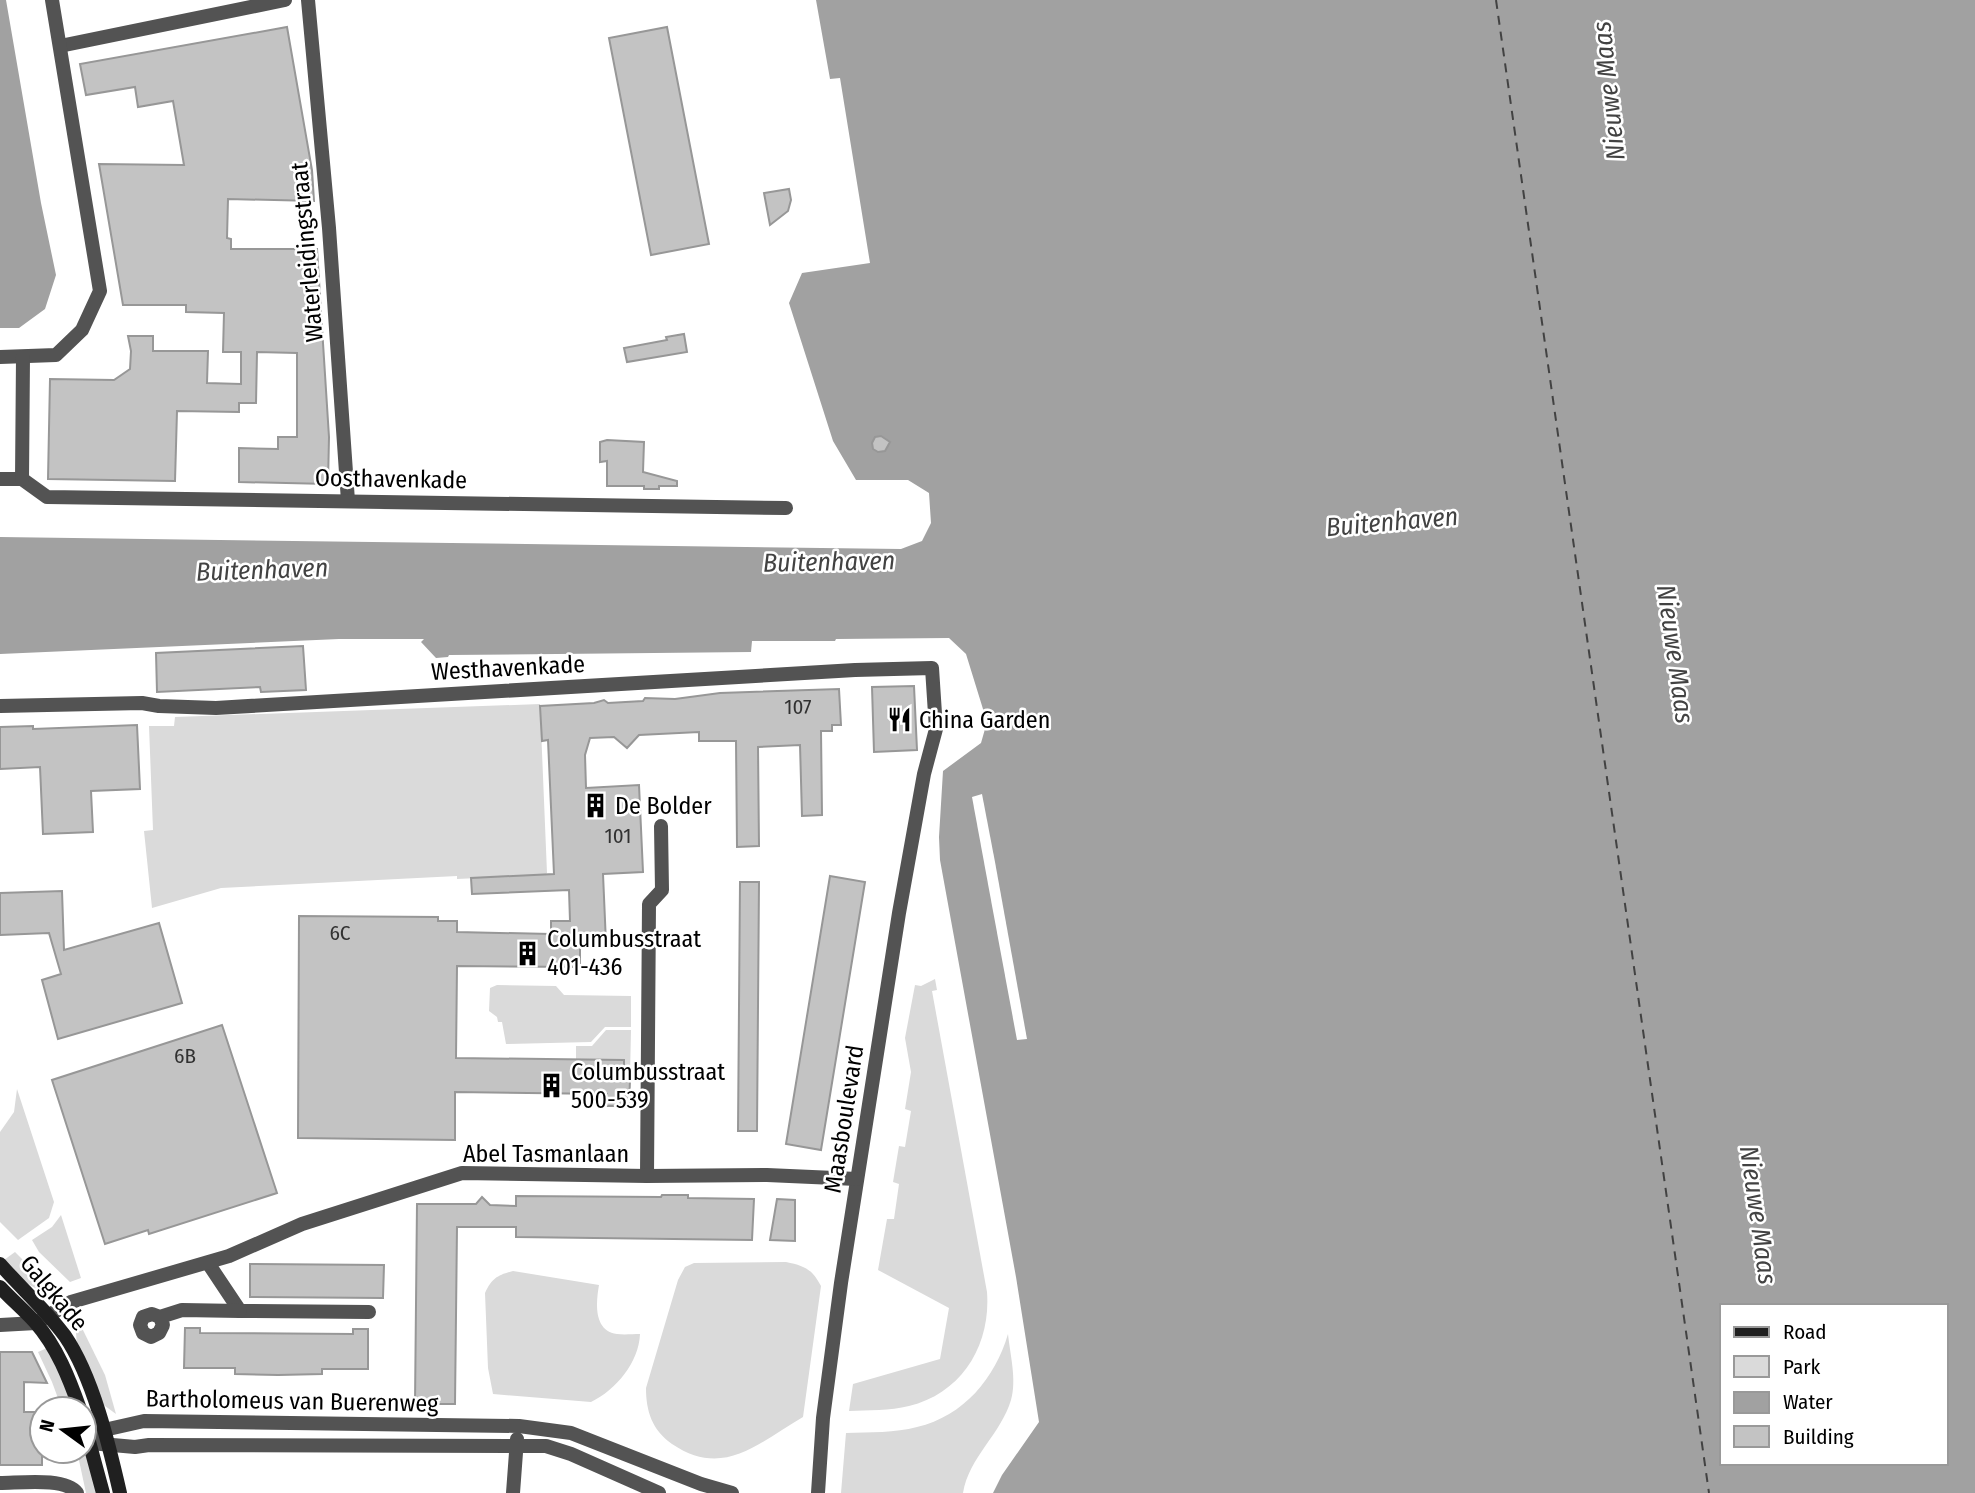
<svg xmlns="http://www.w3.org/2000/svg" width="1975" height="1493" viewBox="0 0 1975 1493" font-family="'Fira Sans Condensed',sans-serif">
<rect width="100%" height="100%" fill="#fff"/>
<g fill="#dadada">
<path d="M540,704l7,169 -2,2 -88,4v-3l-236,12 -69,20 -8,-77 9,-1 -4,-104h25l1,-9z"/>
<path d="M935,979l2,11 -5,1 55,301c4,53 -25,101 -78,114 -19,5 -41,4 -60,5l4,-27 87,-25 9,-51 -71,-38 9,-51h7l5,-35 -6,-2 6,-36 6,1 6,-36 -6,-2 6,-37 -6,-34 10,-53 6,1z"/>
<path d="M497,985l59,1 8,9 67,1v31h-26l-14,15 -85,2 -4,-22h-4l-1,-5 -8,-6 1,-23z"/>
<path d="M606,1030h25l-1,46h-6l-1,-16 -47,-1v-13h16z"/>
<path d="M17,1089l37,113 -5,16 -31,22 -18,-18v-90l14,-20z"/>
<path d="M61,1215l20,63 -11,4 -31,-30 -7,-12 20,-13z"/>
<path d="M15,1252l39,39v2c-23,-1 -35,-17 -50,-33z"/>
<path d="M786,1262c19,4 26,7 35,24l-18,131c-45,26 -79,62 -131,27 -20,-14 -26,-33 -26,-56l32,-108 7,-13 9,-4z"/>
<path d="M513,1271l86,14c-3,17 -6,46 18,49 7,1 16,0 23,0 -1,28 -24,56 -49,68l-98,-8 -5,-26 -3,-75c7,-15 13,-18 28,-22z"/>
<path d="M80,1324l25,51 11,39 -15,-11 -24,-56 -1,-15z"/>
<path d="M1008,1334c2,20 9,46 3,66 -10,34 -42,57 -48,93h-122l5,-60c24,-1 49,0 71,-6 47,-11 78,-49 91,-93z"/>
<path d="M47,1348l14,27 12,34h-11l-10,-27 -14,-30z"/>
<path d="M84,1442l14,51h-12l-9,-42h7z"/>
</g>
<g fill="#a1a1a1" fill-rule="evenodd">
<path d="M0,0h6l35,203 15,72 -11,34 -26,19h-19z"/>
<path d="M816,0h1159v1493h-982l9,-18 37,-53 -23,-145 -76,-417 -1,-23 4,-66 38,-28 6,-21 -21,-68 -17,-16 -113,1 -1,2h-83l-1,11 -302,3 -1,2 -12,1 -15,-16 3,-3h-85l-339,15v-117l901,12 21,-8 9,-18 -2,-30 -21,-13h-52l-23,-39 -44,-138 13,-30 68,-10 -30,-185 -10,1zM1721,1306h224v157h-224z"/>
</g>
<path fill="#fff" d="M982,794l13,68 32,177 -10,1 -24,-129 -21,-114z"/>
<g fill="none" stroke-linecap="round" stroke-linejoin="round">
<path stroke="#424242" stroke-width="2" stroke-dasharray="9 7" stroke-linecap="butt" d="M1496,0l213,1493"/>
</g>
<g fill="#c3c3c3" stroke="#979797" stroke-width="2">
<path d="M287,27l25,143 2,31 -86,-2 -1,39 4,1v10h86l12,188 -1,47 -89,-2v-34l39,1v-12h19v-84l-40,-1 -1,51h-17v9l-62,-1 -2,70 -127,-2 2,-100 64,1 16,-11 1,-18 -3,-15h25v15h55l-1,32 34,1v-32h-18l1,-39 -38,-1v-7h-63l-24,-141 85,1 -11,-64 -35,6 -3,-20 -49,8 -6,-31z"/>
<path d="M667,27l42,217 -58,11 -42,-217z"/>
<path d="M789,189l2,11 -3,11 -18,14 -6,-32z"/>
<path d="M684,334l3,18 -60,10 -3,-14 43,-8 -1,-3z"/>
<path d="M881,436l9,6 -5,9 -7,1 -5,-3 -1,-6 3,-6z"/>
<path d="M607,440l37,2 -1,30 34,9v5h-18v3h-15v-3h-37v-25l-7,1v-20z"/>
<path d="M303,646l3,44 -45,2 -1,-5 -103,5 -1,-39z"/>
<path d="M914,686l3,64 -43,2 -2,-65z"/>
<path d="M839,689l2,36h-9v6h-11l1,84 -20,1 -2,-71 -42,2 1,99 -22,1 -1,-106h-37v-9l-60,3 -12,13 -13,-11 -24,1 -5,17 1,33 53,-3 4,87 -40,2 3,69 -26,1v23l-123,-1 -1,92 168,2v20h6l-1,26h-22v-12l-152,-2v48l-157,-2 1,-222 139,1v4h19v11l94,2v-13h19l-1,-31 -97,4 -1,-16 83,-4 -6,-134 -6,1 -2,-35 54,-3 10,-3 4,3 35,-2 2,-3 30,1 45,-6z"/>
<path d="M137,725l3,64 -49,2 2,41 -50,2 -3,-67 -40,2v-42l33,-1v3z"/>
<path d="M830,876l35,6 -44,268 -35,-6z"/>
<path d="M740,882h19l-2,249h-19z"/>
<path d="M62,891l2,59 95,-27 23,80 -124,36 -16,-59 19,-6 -12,-41 -49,2v-42z"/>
<path d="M222,1025l55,168 -128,41 -1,-4 -43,14 -53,-164z"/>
<path d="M662,1195h26v3l66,1 -2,41 -236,-3v-10h-59l-2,177h-40l2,-200h59l6,-7 8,8 26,1v-10l145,1z"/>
<path d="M777,1199l18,1v41l-25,-1z"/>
<path d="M250,1264l134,1 -1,33 -133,-1z"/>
<path d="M185,1328h15v5l153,1v-5h15v40h-46v5l-44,1 -43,-1v-6h-51z"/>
<path d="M0,1352h32l15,31 -23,-1v30h18v53h-42z"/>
</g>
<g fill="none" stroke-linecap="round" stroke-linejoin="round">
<g stroke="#535353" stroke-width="14">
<path d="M308,0l21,228 19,273"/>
<path d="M60,46l225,-46"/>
<path d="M0,357l56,-2 26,-25 18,-39 -48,-291"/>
<path d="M0,479h22l25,18 739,11"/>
<path d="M22,479l1,-122"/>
<path d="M0,706l142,-3 17,3 57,2 639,-38 77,-2 4,61 -12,45 -25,139 -58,370 -18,135 -5,75"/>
<path d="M647,1176l2,-272 13,-14 -1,-64"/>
<path d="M208,1263l32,48 129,1"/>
<path d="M160,1317l3,8 -4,8 -8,4 -8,-4 -3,-8 3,-8 9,-3 8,3 22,-7 58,1"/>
<path d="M0,1325l36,-2 35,-21 158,-46 73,-32 160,-51 185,3 120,-1 90,4"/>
<path d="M0,1483c20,0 65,-6 77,10"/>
<path d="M513,1493l4,-54"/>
<path d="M659,1493l-88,-39 -25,-8 -397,-1 -14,2 -45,-4 14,-13 40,-9 375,5 52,7 130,51 31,9"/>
</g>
<g stroke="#202020" stroke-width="14">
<path d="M0,1264c21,24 46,46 65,72 28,41 44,109 55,157"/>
<path d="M0,1287c11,12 24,23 35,35 22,25 34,56 45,87"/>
<path d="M84,1423l19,70"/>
</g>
</g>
<defs>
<symbol id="restaurant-bare" viewBox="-9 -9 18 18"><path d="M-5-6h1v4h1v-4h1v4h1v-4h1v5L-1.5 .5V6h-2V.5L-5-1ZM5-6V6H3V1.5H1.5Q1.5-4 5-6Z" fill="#000" stroke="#fff" stroke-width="2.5" paint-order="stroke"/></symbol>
<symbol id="building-bare" viewBox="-9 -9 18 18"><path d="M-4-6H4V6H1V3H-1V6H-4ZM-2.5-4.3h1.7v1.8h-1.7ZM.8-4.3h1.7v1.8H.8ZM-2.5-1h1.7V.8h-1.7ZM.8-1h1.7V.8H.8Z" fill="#000" stroke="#fff" stroke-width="2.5" paint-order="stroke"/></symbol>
</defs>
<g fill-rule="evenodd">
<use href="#restaurant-bare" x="882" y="702" width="35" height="35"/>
<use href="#building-bare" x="578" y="788" width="35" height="35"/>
<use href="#building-bare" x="510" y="936" width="35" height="35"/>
<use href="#building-bare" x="534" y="1068" width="35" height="35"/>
</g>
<g text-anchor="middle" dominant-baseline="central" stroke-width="5" stroke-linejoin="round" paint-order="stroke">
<g font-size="21" fill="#313131">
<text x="798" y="707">107</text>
<text x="618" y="836">101</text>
<text x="340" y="933">6C</text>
<text x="185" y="1056">6B</text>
</g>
<g font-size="24" fill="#000" stroke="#fff">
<text transform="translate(307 252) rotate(-95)">Waterleidingstraat</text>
<text transform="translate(391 479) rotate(1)">Oosthavenkade</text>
<text transform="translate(508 668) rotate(-3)">Westhavenkade</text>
<text transform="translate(844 1119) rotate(-81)">Maasboulevard</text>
<text x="546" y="1154">Abel Tasmanlaan</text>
<text transform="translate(54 1293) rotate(50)">Galgkade</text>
<text transform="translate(292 1401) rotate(1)">Bartholomeus van Buerenweg</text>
</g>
<g font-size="24" fill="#000" stroke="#fff" text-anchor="start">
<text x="919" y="720">China Garden</text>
<text x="615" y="806">De Bolder</text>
<text x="547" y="939">Columbusstraat<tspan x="547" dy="28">401-436</tspan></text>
<text x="571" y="1072">Columbusstraat<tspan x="571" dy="28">500-539</tspan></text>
</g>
<g font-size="26" font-style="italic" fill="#424242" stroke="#fff">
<text transform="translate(1609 91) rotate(-96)">Nieuwe Maas</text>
<text transform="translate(1392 522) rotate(-5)">Buitenhaven</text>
<text transform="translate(829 562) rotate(-1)">Buitenhaven</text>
<text transform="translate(262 570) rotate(-2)">Buitenhaven</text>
<text transform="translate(1675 654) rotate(82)">Nieuwe Maas</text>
<text transform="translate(1758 1215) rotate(82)">Nieuwe Maas</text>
</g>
</g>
<rect x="1720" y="1304" width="228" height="161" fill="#ffffff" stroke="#999999" stroke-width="2"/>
<rect x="1734" y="1327" width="35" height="10" fill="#202020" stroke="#999999" stroke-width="2"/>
<text x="1783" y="1339" font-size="21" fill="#000000">Road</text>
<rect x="1734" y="1356" width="35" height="21" fill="#dadada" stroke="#999999" stroke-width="2"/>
<text x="1783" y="1374" font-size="21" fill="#000000">Park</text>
<rect x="1734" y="1392" width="35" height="21" fill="#a1a1a1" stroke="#999999" stroke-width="2"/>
<text x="1783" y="1409" font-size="21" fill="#000000">Water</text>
<rect x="1734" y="1426" width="35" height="21" fill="#c3c3c3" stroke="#999999" stroke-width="2"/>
<text x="1783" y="1444" font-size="21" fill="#000000">Building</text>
<g transform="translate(63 1430) rotate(285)"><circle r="33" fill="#ffffff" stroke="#999999" stroke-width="2"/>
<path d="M0-5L12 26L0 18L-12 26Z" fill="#000000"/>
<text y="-10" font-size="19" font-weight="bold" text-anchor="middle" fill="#000000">N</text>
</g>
</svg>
